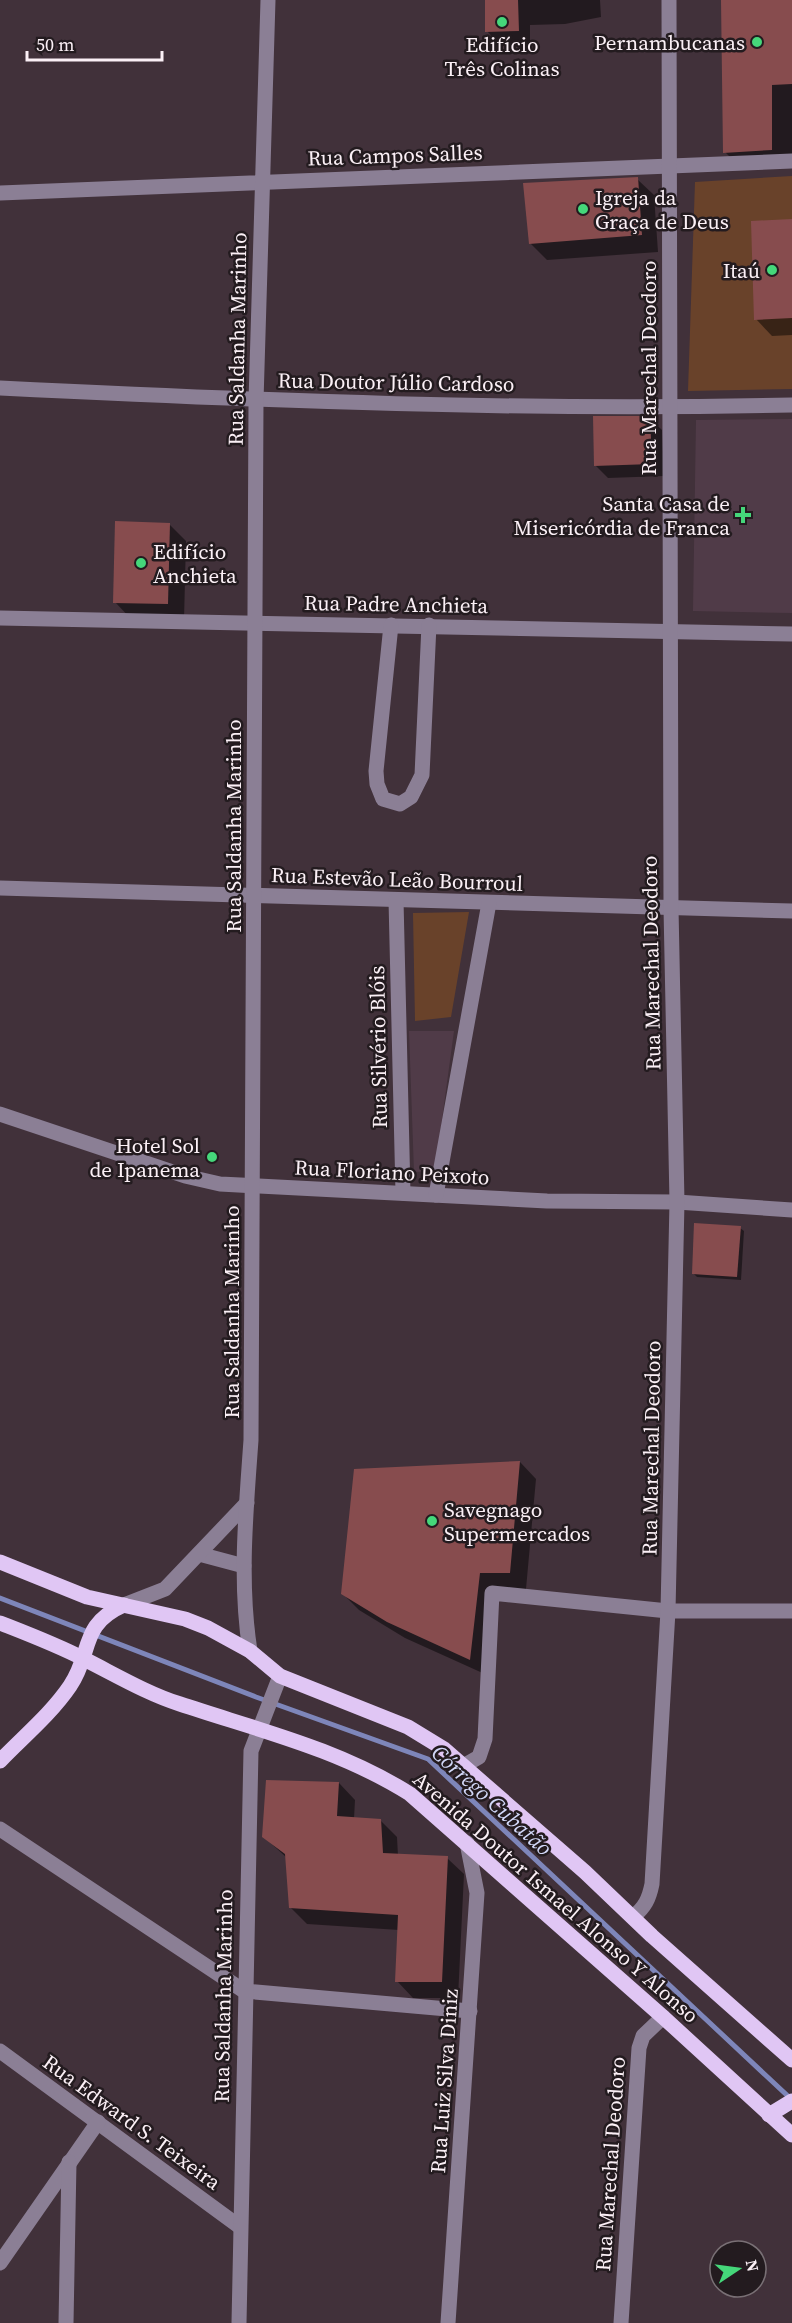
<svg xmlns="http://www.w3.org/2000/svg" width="792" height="2323" viewBox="0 0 792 2323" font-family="'Source Serif 4',serif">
<rect width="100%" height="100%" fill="#41313a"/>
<g fill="#503b48">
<path d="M792,419v194l-99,-2 3,-191z"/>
<path d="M409,1031h45l-19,140 -21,1z"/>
</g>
<g fill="#69422a">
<path d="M792,176v213l-104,2 7,-209z"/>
<path d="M469,912l-18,105 -36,4 -2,-108z"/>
</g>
<g fill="#0007">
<path d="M487,0h113l1,17 -36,7 -35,1v18l-31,1 -12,-13z"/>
<path d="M723,0h69v164l-51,4 -16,-16z"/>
<path d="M637,179l17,16 4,57 -111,8 -17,-17z"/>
<path d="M792,221v114l-20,1 -16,-17z"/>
<path d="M649,418l13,12 2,46 -56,2 -13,-13z"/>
<path d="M169,524l17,17 -2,79 -53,-1 -16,-17z"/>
<path d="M740,1228l4,3 -3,49 -44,-3 -4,-4z"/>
<path d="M520,1462l16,17 -10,110h-30l-9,86 -82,-37 -46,-28 -17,-17 14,-123z"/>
<path d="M339,1783l16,17 -1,19 26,1 17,17 1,19 49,2 17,16 -6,124h-45l-16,-17 2,-51 -92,-6 -17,-17 -3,-49 -23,-21z"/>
</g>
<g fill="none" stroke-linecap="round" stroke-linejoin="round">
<path stroke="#7e86ba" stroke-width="5" d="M0,1598l256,99 172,62 363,340"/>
</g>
<g fill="#874c4e">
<path d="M485,0h33l1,31 -34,1z"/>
<path d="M721,0h71v84l-20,1v65l-49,3z"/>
<path d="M638,177l4,58 -113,9 -6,-61z"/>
<path d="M792,219v99l-38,2 -3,-99z"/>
<path d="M593,416h57l2,48 -58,2z"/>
<path d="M115,521l55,2 -2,81 -55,-1z"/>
<path d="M694,1223l47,3 -4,51 -45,-3z"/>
<path d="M520,1461l-10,112h-30l-10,87 -83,-38 -46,-28 13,-125z"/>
<path d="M266,1780l73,2 -2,34 44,3 2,34 65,3 -6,126h-47l3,-67 -109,-7 -4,-54 -23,-17z"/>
</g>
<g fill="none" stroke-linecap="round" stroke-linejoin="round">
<g stroke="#8b7f95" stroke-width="15">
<path d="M0,193l792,-32"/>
<path d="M0,388c264,13 528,23 792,17"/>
<path d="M0,618l792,16"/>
<path d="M391,625l-15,146 1,13 6,15 17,5 11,-7 11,-22 7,-150"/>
<path d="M0,888l792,23"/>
<path d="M396,900l7,293"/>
<path d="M0,1114l185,62 35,8 327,17 130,1 115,8"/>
<path d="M436,1195l53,-292"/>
<path d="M199,1554l45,12"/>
<path d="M124,1605l41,-16 82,-86"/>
<path d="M250,1651c-11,-70 -4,-140 1,-211l5,-1039 12,-401"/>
<path d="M465,1765l14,-8 6,-18 7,-146 176,18h124"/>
<path d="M0,1829l244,162 226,20"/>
<path d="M633,1917c12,-10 16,-18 19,-33l16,-273 9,-409 -6,-294 -2,-908"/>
<path d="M0,2051l240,176"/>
<path d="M0,2263l98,-141"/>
<path d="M66,2323l3,-161"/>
<path d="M239,2323l12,-572 29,-75"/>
<path d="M448,2323l29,-430 -10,-50"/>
<path d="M621,2323l18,-275 4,-12 20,-19"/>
</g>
<g stroke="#e0c6f4" stroke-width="15">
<path d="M0,1562l87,35 98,22 23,9 42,23 30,25 128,51 36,22 141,123 67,64 140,124"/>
<path d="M0,1623c28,11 57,22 84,36 32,16 62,34 96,45 78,26 159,45 230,90l253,223 129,118"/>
<path d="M0,1761c23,-24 51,-47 70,-75 23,-34 9,-61 54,-81"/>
<path d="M769,2115l23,-14"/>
</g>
</g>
<g fill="#45d77a" stroke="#231b1f" stroke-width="2">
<circle cx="502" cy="22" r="6"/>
<circle cx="757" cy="42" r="6"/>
<circle cx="583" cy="209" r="6"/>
<circle cx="772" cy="270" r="6"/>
<path d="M740 506h6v6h6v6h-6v6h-6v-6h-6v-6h6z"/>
<circle cx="141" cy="563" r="6"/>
<circle cx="212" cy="1157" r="6"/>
<circle cx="432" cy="1521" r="6"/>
</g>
<g text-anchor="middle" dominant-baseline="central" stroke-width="5" stroke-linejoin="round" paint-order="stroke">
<g font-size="21" fill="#fbf0f6" stroke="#231b1f" text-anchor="end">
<text x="745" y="42">Pernambucanas</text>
<text x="502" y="44" text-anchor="middle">Edifício<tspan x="502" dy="24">Três Colinas</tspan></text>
<text x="595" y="197" text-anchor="start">Igreja da<tspan x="595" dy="24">Graça de Deus</tspan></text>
<text x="760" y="270">Itaú</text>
<text x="730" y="503">Santa Casa de<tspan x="730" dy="24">Misericórdia de Franca</tspan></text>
<text x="153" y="551" text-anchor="start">Edifício<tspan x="153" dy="24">Anchieta</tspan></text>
<text x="200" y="1145">Hotel Sol<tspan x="200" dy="24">de Ipanema</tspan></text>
<text x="444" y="1509" text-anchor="start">Savegnago<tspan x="444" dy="24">Supermercados</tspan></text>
</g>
<g font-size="21" fill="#fbf0f6" stroke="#231b1f">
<text transform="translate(395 155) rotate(-2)">Rua Campos Salles</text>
<text transform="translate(237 339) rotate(-89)">Rua Saldanha Marinho</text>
<text transform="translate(648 368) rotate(-90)">Rua Marechal Deodoro</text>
<text transform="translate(396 382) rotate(1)">Rua Doutor Júlio Cardoso</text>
<text transform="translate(396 604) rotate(1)">Rua Padre Anchieta</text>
<text transform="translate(233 826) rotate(-90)">Rua Saldanha Marinho</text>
<text transform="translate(397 879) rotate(2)">Rua Estevão Leão Bourroul</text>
<text transform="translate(651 963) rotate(-91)">Rua Marechal Deodoro</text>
<text transform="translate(378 1047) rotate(-91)">Rua Silvério Blóis</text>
<text transform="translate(392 1172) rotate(3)">Rua Floriano Peixoto</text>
<text transform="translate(231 1312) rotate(-90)">Rua Saldanha Marinho</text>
<text transform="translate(651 1448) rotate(-89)">Rua Marechal Deodoro</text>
<text transform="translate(556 1897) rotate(41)">Avenida Doutor Ismael Alonso Y Alonso</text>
<text transform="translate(223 1996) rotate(-89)">Rua Saldanha Marinho</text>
<text transform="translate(444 2081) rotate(-86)">Rua Luiz Silva Diniz</text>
<text transform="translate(132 2122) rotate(36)">Rua Edward S. Teixeira</text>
<text transform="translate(610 2164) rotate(-86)">Rua Marechal Deodoro</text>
</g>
<g font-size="22" font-style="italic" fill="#d1d7f7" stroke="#231b1f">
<text transform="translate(492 1800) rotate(42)">Córrego Cubatão</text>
</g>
</g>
<g transform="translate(738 2269) rotate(77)"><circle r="28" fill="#231b1f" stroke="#797075" stroke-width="1.5"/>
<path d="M0-4.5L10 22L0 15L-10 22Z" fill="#45d77a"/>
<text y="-9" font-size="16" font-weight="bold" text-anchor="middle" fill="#fbf0f6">N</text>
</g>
<path d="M27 51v9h135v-9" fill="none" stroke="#fbf0f6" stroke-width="3"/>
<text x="36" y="51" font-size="18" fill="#fbf0f6" stroke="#231b1f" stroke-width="4.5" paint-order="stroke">50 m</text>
</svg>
